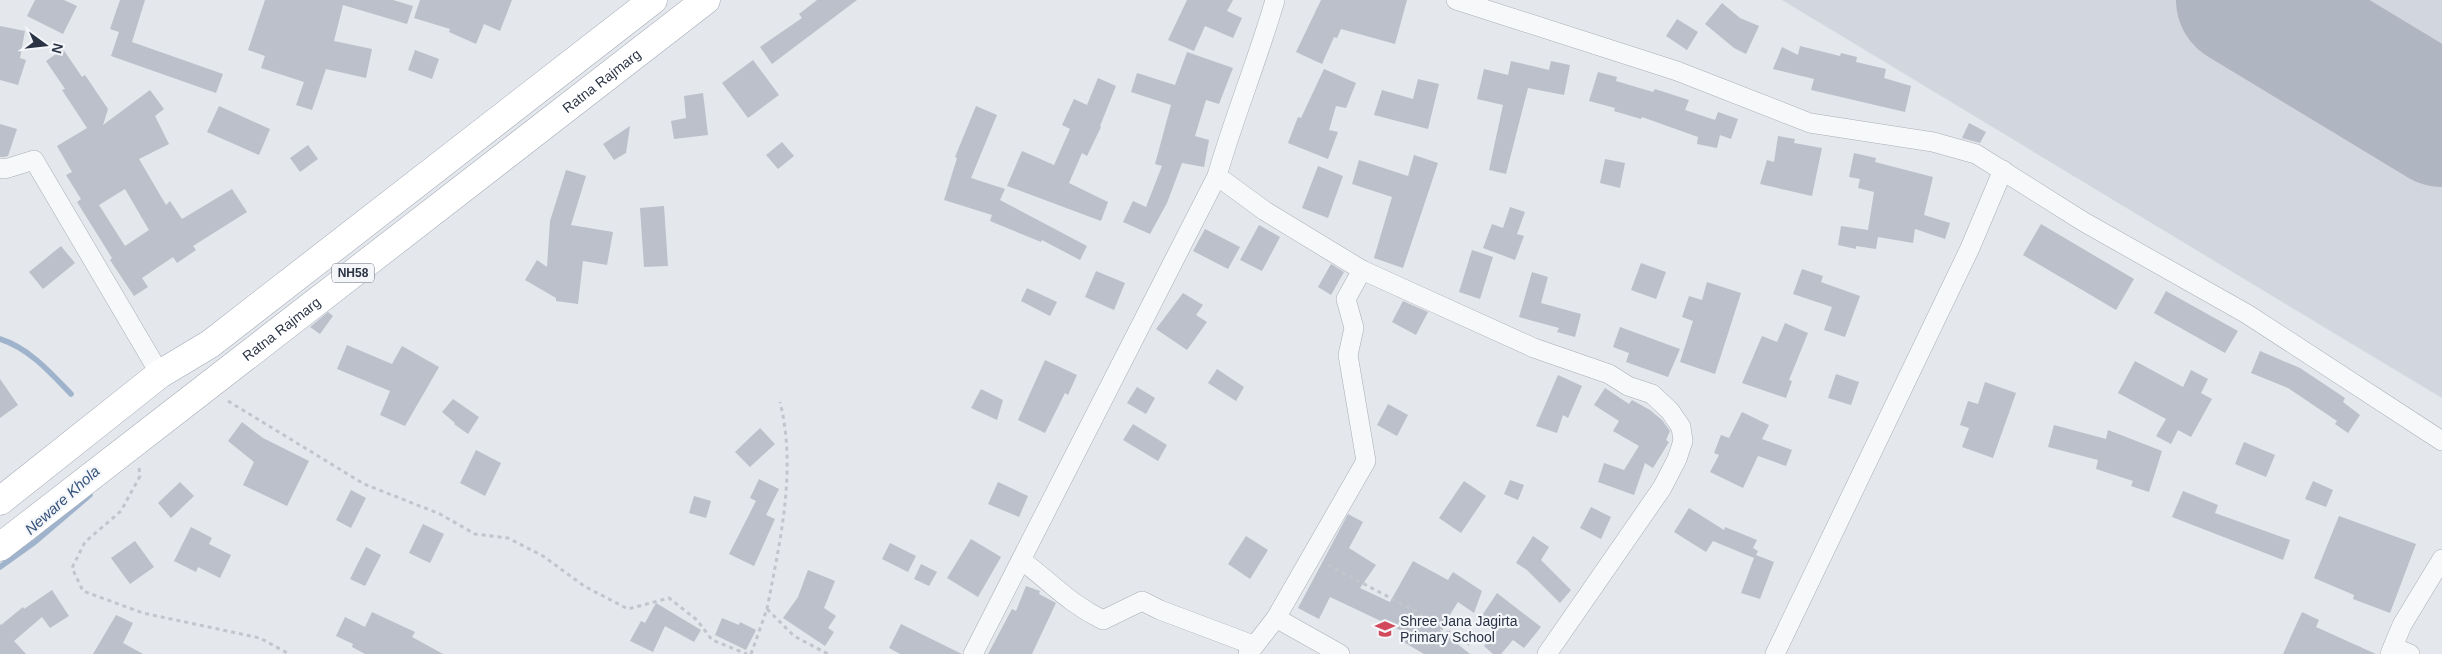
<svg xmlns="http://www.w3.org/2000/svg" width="2442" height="654" viewBox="0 0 2442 654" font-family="Helvetica,sans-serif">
<rect width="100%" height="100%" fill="#e4e7ec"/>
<path fill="#d2d6de" d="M1782,0h660v398l-95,-57z"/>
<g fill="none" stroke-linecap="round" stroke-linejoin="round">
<g stroke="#9fb4cc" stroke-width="5.5">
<path d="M0,339c29,9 51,34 71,55"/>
<path d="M0,567l35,-25 55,-47"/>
</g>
<path stroke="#b0b6c1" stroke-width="132" d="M2242,0l200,121"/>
</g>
<g fill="#bbc0ca" fill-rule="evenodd">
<path d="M35,0h29l13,6 -14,28 -36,-18z"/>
<path d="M120,0h25l-13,42 91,32 -7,19 -105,-37 8,-24 -9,-3z"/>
<path d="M265,0h128l20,6 -6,18 -64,-19 -9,36 38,8 -6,29 -40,-9 -14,41 -16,-5 8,-23 -43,-14 4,-12 -17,-6z"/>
<path d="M420,0h92l-12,31 -16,-7 -8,20 -27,-12 1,-3 -36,-11z"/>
<path d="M817,0h40l-85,64 -12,-17 42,-29 -3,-4z"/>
<path d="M1187,0h46l-6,11 15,7 -9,20 -28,-12 -11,25 -26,-11z"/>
<path d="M1321,0h86l-12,44 -54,-15 -4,9 -3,-1 -12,27 -26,-12z"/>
<path d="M1722,3l18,15 19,8 -13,28 -12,-6 -29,-24z"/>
<path d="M1677,19l21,13 -11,18 -21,-14z"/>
<path d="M0,26l25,5 -5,27 6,2 -8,25 -18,-5z"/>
<path d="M1800,46l40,10 1,-3 16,4 -1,5 30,7 -2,9 27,8 -6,26 -94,-22 3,-11 -41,-10 9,-22 16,8z"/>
<path d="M63,49l19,28 3,-2 23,34 -5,16 47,-35 14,19 -9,7 14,28 -30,15 27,46 4,-4 12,18 50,-30 15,23 -54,34 3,4 -19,13 -4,-6 -31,21 6,9 -14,9 -24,-36 2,-2 -35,-56 4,-3 -15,-24 6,-3 -15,-26 30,-18 -25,-38 3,-1 -19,-28zM125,189l24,41 -24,16 -26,-41z"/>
<path d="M415,50l24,9 -7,20 -24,-9z"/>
<path d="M1187,52l46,16 -14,36 -13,-4 -11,36 14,4 -5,27 -22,-4 -15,40 -17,31 -27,-12 10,-21 13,6 16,-41 -7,-2 16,-59 -40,-13 6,-19 38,12z"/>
<path d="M753,60l26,35 -31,23 -26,-35z"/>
<path d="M1511,61l38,9 2,-9 19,4 -6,30 -36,-7 -22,86 -17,-4 14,-65 -26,-6 7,-30 24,6z"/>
<path d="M1324,69l32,14 -10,25 -10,-2 -7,24 9,2 -10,27 -40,-16 10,-26 3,1z"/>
<path d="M1598,72l19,5 -1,4 37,11 2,-3 34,11 -4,10 30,10 3,-8 20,7 -7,20 -11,-4 -3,13 -20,-4 1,-7 -56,-20 -1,2 -27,-8 1,-3 -26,-7z"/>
<path d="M1098,78l18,8 -16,40 1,1 -14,29 -5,-3 -13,30 39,19 -7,19 -94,-35 15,-35 32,14 16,-36 -8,-4 12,-26 13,6z"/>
<path d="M1418,79l21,5 -11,45 -54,-14 8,-25 31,9z"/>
<path d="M703,93l5,42 -34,4 -3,-18 15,-3 -2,-22z"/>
<path d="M219,106l51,23 -11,26 -52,-23z"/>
<path d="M976,106l21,9 -26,63 34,11 -5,11 87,46 -7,14 -38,-20 -1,2 -51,-21 2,-6 -48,-15 13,-42 -2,-1z"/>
<path d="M1969,123l17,9 -6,11 -18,-5z"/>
<path d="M0,124l17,5 -9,27 -4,1h-4z"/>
<path d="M630,126l-4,27 -12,7 -11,-16z"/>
<path d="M1778,136l17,3 -1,4 28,5 -10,48 -52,-12 7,-24 7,2z"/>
<path d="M782,142l12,14 -16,13 -12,-14z"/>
<path d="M308,145l10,14 -18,13 -10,-14z"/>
<path d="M1854,153l22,5 -1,4 58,15 -9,38 26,8 -5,16 -30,-10 -2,14 -35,-6 -2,12 -20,-3v3l-18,-4 3,-19 27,4 6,-38 -16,-4 2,-9 -11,-2z"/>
<path d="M1414,155l24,8 -35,105 -29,-10 18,-61 -40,-13 7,-24 49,16z"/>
<path d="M1605,159l20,4 -5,25 -20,-5z"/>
<path d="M1318,166l25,10 -15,42 -26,-10z"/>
<path d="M566,170l20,6 -15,49 42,7 -6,33 -24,-4 -5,43 -22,-3v-3l-31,-18 12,-20 10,7 3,-46z"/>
<path d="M664,206l4,60 -24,1 -4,-59z"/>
<path d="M1510,207l15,5 -8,22 7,2 -9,24 -32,-12 9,-24 11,4z"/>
<path d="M2041,224l93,55 -18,31 -93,-55z"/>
<path d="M1259,225l21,12 -18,34 -22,-11z"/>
<path d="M1205,229l35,18 -12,22 -35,-18z"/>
<path d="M61,246l14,17 -32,26 -14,-17z"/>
<path d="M1472,250l21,7 -13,42 -21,-7z"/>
<path d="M1641,263l25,9 -10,27 -25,-9z"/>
<path d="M1331,264l13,8 -13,23 -13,-8z"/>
<path d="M1802,269l21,7 -2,6 39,14 -15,41 -21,-7 8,-23 -39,-13z"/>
<path d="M1096,271l29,12 -11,27 -29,-13z"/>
<path d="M1532,272l16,5 -7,26 40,11 -6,23 -18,-5 2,-4 -40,-11z"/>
<path d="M1707,282l34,11 -26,81 -35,-12 13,-41 -11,-4 7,-21 13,4z"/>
<path d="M1027,288l30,14 -7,14 -29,-15z"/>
<path d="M2166,291l72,40 -13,22 -71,-40z"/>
<path d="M1183,293l20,12 -7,10 11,7 -20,28 -31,-21z"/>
<path d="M1403,301l25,11 -12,23 -24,-13z"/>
<path d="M328,312l5,4 -13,18 -10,-7z"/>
<path d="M1785,323l23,10 -19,47 3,1 -6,17 -44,-15 20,-47 15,6z"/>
<path d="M1620,327l60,22 -12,28 -42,-15 3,-9 -16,-6z"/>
<path d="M347,345l45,19 10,-18 37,21 -34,59 -25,-11 10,-24 -53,-22z"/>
<path d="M2260,351l40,17 45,30 -2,4 17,13 -12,18 -13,-9 2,-3 -49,-33 -37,-15z"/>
<path d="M1045,360l32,15 -9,20 -3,-2 -20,40 -27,-13z"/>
<path d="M2135,361l48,26 8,-17 17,9 -7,14 11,6 -21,38 -13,-7 -7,14 -15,-8 10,-17 -48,-26z"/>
<path d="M1217,369l27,18 -8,14 -28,-18z"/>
<path d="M1836,374l23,8 -8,23 -23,-7z"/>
<path d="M1558,375l24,11 -14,32 -5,-3 -6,18 -21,-7z"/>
<path d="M0,379l18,26 -18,13z"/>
<path d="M1985,382l31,11 -23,65 -31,-11 7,-19 -9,-3 8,-24 10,3z"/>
<path d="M1137,387l18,11 -9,16 -19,-11z"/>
<path d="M1605,388l24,16 3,-4 18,10 12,10 8,11 -4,9 3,2 -16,26 -8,-5 -11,32 -36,-13 6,-19 20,7 15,-24 -26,-15 6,-10 -25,-16z"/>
<path d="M981,389l22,11 -6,20 -26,-12z"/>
<path d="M453,399l26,18 -11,17 -14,-10 1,-1 -13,-11z"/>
<path d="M1388,404l20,11 -11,21 -20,-11z"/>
<path d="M1742,412l27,13 -7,14 30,11 -6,16 -28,-10 -15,32 -33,-16 9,-17 -5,-2 7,-18 8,3z"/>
<path d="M242,422l21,16 46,23 -22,45 -44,-21 11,-23 -26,-21z"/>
<path d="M1133,424l34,21 -9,16 -35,-21z"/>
<path d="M2054,425l52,14 2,-9 54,21 -13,41 -18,-6 2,-5 -37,-12 2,-9 -50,-13z"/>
<path d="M760,428l15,16 -25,23 -15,-15z"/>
<path d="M2244,442l31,13 -9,22 -31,-13z"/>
<path d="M476,450l25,13 -16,33 -25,-13z"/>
<path d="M759,479l20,10 -13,26 9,4 -21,47 -25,-12 27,-53 -6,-3z"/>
<path d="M1510,480l14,5 -6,15 -14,-6z"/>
<path d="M1464,481l22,15 -25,37 -22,-15z"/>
<path d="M2313,481l20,9 -7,17 -21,-8z"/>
<path d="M180,482l14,14 -23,22 -13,-15z"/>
<path d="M998,482l30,14 -9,21 -31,-13z"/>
<path d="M351,490l15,8 -15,30 -15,-8z"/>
<path d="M2183,491l35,14 -3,8 75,27 -7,20 -111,-43z"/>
<path d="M694,496l17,5 -5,17 -17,-5z"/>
<path d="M1591,507l20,10 -10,22 -21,-11z"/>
<path d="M1689,508l35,22 1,-3 32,13 -4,8 5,3 -2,4 18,7 -14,37 -19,-6 13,-35 -41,-17 -7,11 -32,-20z"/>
<path d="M1348,514l15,8 -14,26 27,17 -16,23 30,14 23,-41 35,19 5,-8 29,19 -8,22 -16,-11 -18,28 30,24h-46l-24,-14 4,-8 -74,-35 -11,22 -21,-11z"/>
<path d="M2339,516l77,28 -26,69 -37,-14 1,-4 -40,-17z"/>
<path d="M423,524l21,10 -14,29 -21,-10z"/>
<path d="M191,527l21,11 -3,6 22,11 -11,23 -22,-11 -2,5 -22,-11z"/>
<path d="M1246,536l22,14 -18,29 -22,-15z"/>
<path d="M1533,536l16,11 -8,13 30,30 -11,13 -33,-33 -11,-7z"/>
<path d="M971,539l30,18 -23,40 -31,-19z"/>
<path d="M135,541l19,26 -24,17 -19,-26z"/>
<path d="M890,543l26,13 -8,16 -26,-13z"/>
<path d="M366,547l15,8 -16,31 -15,-7z"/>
<path d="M921,564l16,8 -8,14 -15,-7z"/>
<path d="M808,570l27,11 -11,27 12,8 -8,12 6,4 -9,14 -42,-28 15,-21z"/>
<path d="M1026,586l14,5 -1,3 17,9 -24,51h-44l24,-45 4,2z"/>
<path d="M52,590l17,26 -19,12 -8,-11 -28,24 12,13h-26v-30l1,1 22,-18 1,2z"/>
<path d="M1497,593l44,34 -17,21 -11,-8 -12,14h-8l-9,-8 14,-17 -17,-12z"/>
<path d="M656,603l45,27 -7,12 -29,-16 -12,26 -23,-11 11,-20 4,2z"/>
<path d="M372,612l43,20 -3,5 31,17h-78l-13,-7 1,-3 -17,-8 9,-19 20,10z"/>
<path d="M2302,612l17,8 -3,7 60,27h-93z"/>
<path d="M116,615l17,8 -10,20 20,11h-50z"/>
<path d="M722,618l17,7 1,-3 16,8 -10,20 -31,-15z"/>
<path d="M901,624l61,30h-62l-11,-6z"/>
</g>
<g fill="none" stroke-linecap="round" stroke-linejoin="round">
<defs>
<g id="minor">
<path d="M1456,0l221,71 133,52 123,19 43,12 108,68 163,92 195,127"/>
<path d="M0,168l5,1 29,-9 126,214"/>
<path d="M1217,176l48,35 97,59 172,78 75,26 19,12 24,8 18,17 11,16 2,14 -6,18 -15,29 -115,166"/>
<path d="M1021,560c30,22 47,43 82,60l39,-19 18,9 93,35"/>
<path d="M1276,618l64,36"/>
<path d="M2393,647l17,7"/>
<path d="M973,654l244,-478c17,-59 41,-117 58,-176"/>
<path d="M1248,654l28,-36 90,-157 -18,-106 6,-27 -8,-29 16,-29"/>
<path d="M1775,654l195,-406 33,-78"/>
<path d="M2390,654l12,-29 40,-66"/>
</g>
<g id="primary">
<path d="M0,501l160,-127 50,-30 443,-344"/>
<path id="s1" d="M0,547l706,-547"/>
</g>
</defs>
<use href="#minor" stroke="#a9aeb7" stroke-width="20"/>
<use href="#primary" stroke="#a3abb8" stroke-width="29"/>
<g stroke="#c2c5cb" stroke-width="3" stroke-dasharray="4 4" stroke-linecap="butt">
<path d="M228,401l136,83 76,30 35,20 33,4 35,18 41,30 44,23 41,-11 28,22 15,20 35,14"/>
<path d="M139,468l1,8 -19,35 -36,31 -13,26 11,23 60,22 117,25 29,16"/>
<path d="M1328,565l93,49 26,18 10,1 13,12"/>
<path d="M767,609c13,-68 30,-139 13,-207"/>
<path d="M751,654l16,-45 27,27 34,18"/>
</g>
<use href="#minor" stroke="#f7f8fa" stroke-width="19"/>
<use href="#primary" stroke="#fff" stroke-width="28"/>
</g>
<defs>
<symbol id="school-bare" viewBox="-9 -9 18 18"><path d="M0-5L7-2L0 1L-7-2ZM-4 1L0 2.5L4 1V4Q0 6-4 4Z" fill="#d1495b" stroke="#f4f6f9" stroke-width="2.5" paint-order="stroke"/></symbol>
</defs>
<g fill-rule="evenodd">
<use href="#school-bare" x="1371" y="615" width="28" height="28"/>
</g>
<g text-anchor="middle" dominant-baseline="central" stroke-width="4.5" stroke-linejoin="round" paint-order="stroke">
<rect fill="#f4f6f9" stroke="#676e7b" stroke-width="1" x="332" y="263.5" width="42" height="19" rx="4"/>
<g font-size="12" font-weight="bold" fill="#2b3445">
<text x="353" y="273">NH58</text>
</g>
<g font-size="14" fill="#2b3445" stroke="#f4f6f9">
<text stroke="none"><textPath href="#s1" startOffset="761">Ratna Rajmarg</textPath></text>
<text stroke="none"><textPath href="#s1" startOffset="356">Ratna Rajmarg</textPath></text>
</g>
<g font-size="14" fill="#2b3445" stroke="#f4f6f9" text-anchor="start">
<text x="1400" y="621">Shree Jana Jagirta<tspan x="1400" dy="16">Primary School</tspan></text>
</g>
<g font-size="15" font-style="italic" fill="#34527a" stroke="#f4f6f9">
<text transform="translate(62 500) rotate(-42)">Neware Khola</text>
</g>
</g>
<g transform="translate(45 45) rotate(105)" stroke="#f4f6f9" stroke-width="4" paint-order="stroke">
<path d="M0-4L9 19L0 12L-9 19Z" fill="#2b3445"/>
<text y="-8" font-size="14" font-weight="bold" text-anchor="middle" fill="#2b3445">N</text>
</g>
</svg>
